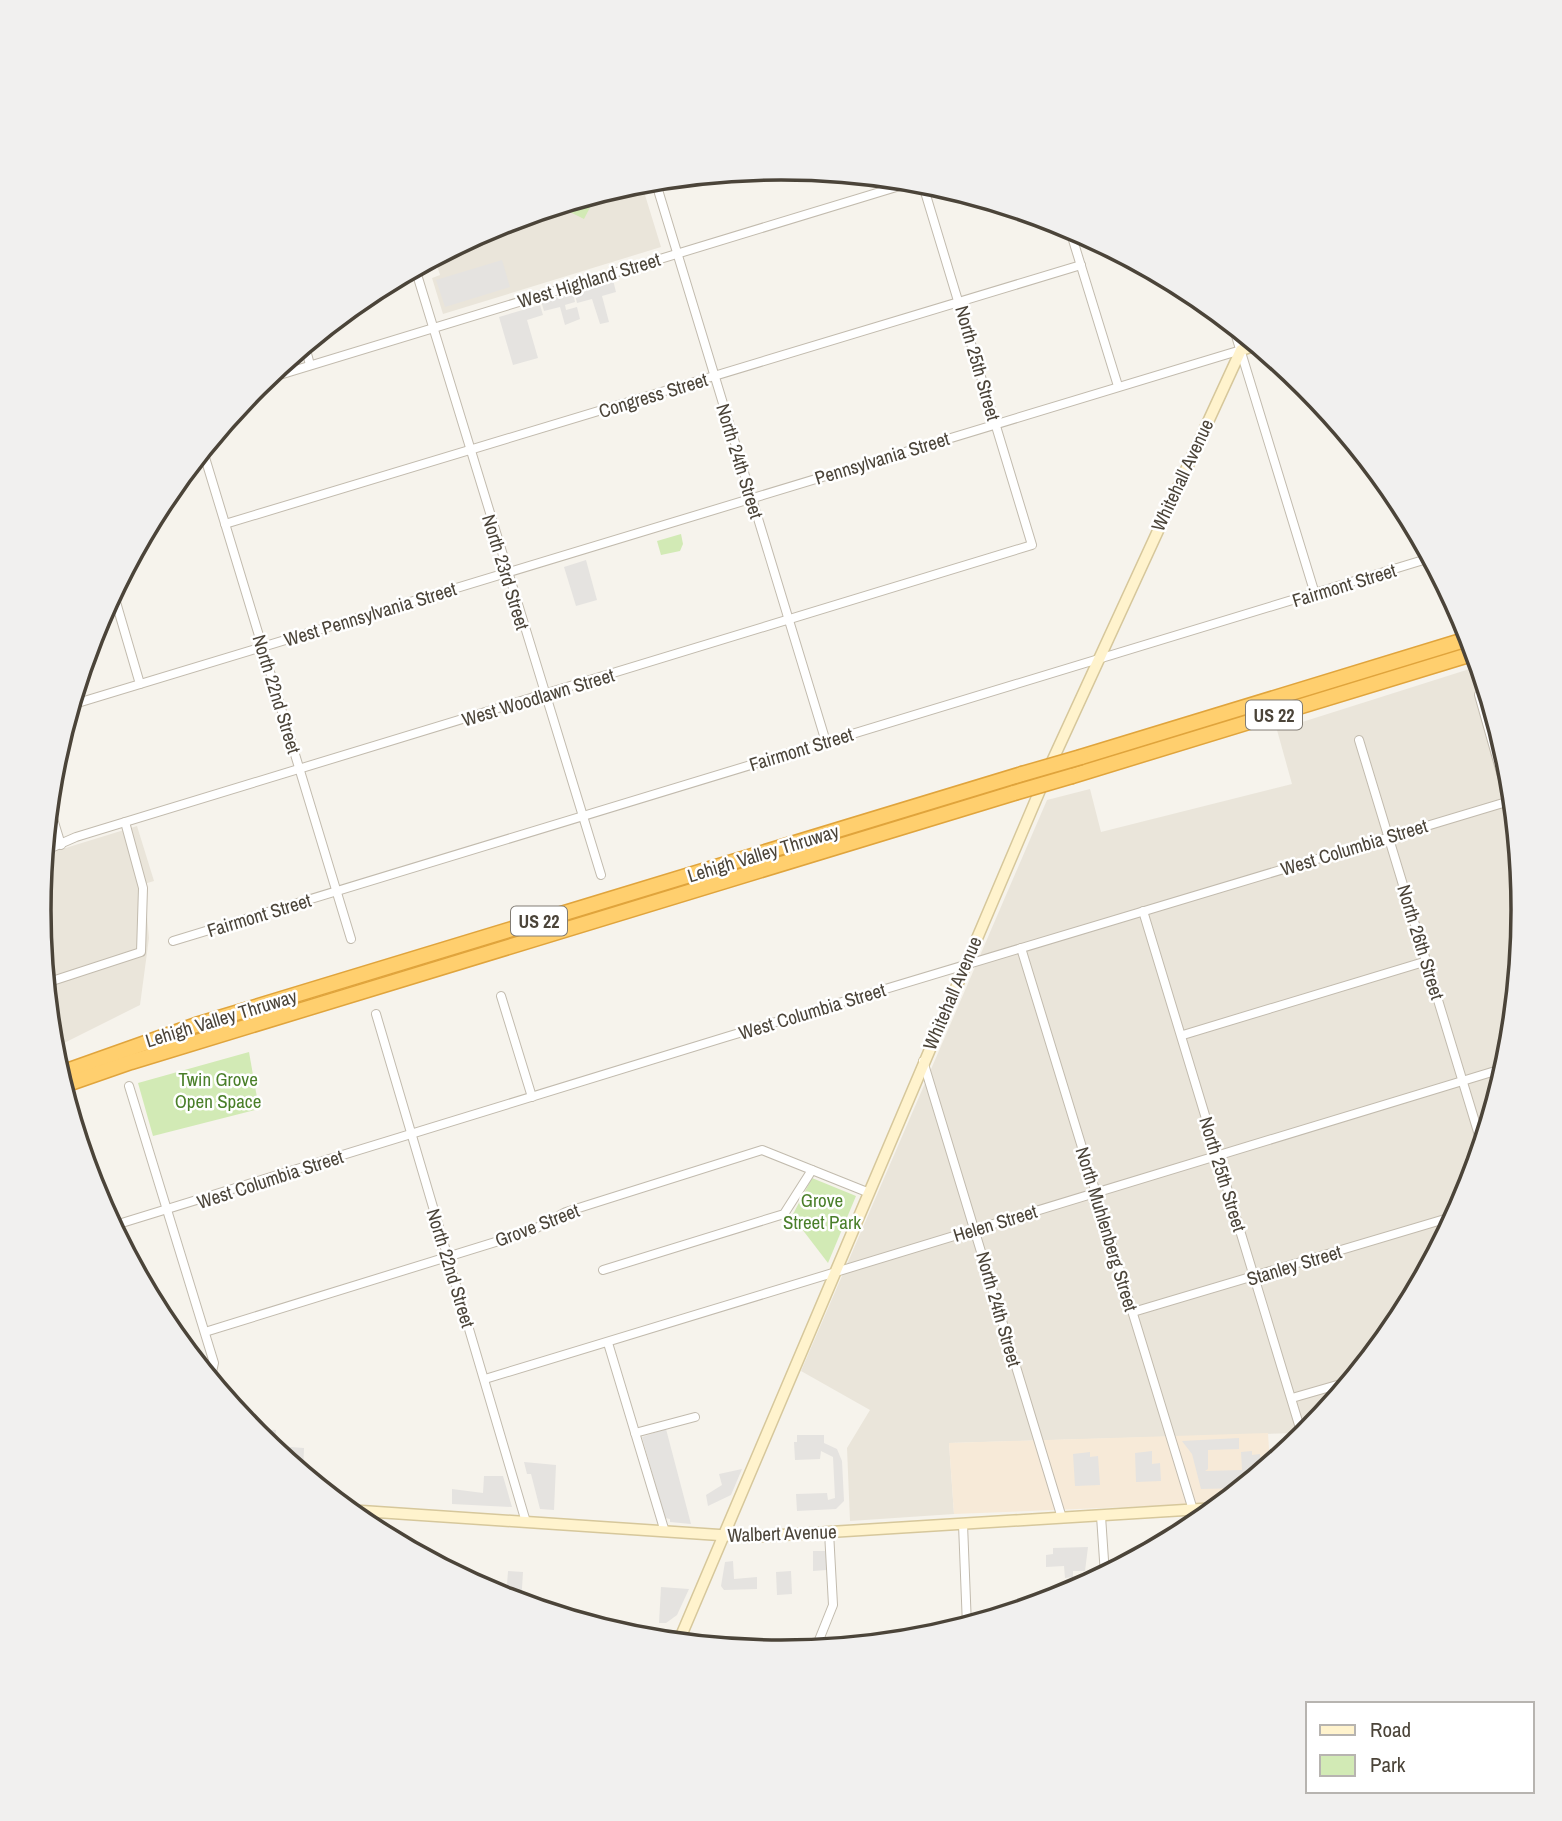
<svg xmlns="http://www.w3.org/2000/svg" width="1562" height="1821" viewBox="0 0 1562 1821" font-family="'Archivo Narrow',sans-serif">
<rect width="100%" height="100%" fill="#f6f3ec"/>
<g fill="#eae5da">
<path d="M641,182l20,65 -218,67 -11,-36 8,-3 -5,-16h-3l65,-35z"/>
<path d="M1479,666l30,100 14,145 -14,145 -42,139 -69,128 -93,113 -9,-3 -347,10 5,71 -104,7 -3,-73 23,-38 -69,-39 246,-571 43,-11 11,43 191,-48 -15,-54z"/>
<path d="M48,819l11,31 78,-24 17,55 -10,3 5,54 -9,67 -88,44 -13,-138z"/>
</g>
<path fill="#f7ead8" d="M1268,1433l2,32 -46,38 -270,11 -5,-71z"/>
<g fill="#d2eab5">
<path d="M597,194l-13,25 -14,-7 6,-11z"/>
<path d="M681,534l2,10 -3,7 -19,4 -4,-14z"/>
<path d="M249,1052l10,57 -106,27 -15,-53z"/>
<path d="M812,1178l44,18 -28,67 -36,-47z"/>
</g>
<g fill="#e5e3e0">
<path d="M502,260l8,27 -65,20 -9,-27z"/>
<path d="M613,280l3,12 -14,4 7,26 -9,2 -8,-25 -15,4 -3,-12z"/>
<path d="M573,293l2,9 -10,3 1,5 11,-3 3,12 -15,6 -5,-18 -16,4 -3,-10z"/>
<path d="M540,305l3,10 -16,5 11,38 -25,7 -14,-48z"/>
<path d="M586,560l11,40 -21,6 -12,-39z"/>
<path d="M251,1429l25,1 -2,21 -18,-16z"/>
<path d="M666,1429l25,95 -21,-2v-3l-5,-1 -23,-81z"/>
<path d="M797,1435h27v8l13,6 5,12 2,40 -8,8 -39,2 -1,-17 31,-1 1,7 7,-2 -2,-41 -12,-6 -1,8 -25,1 -1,-18h3z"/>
<path d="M1239,1438v11l-31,1v19l-3,2 37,-1 -1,-18 11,-1v4l8,-1 1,19 -18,15 -42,1 -9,-35 -10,-13z"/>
<path d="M290,1447l14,1 -1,26 -13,-11z"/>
<path d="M1152,1451v13l8,-1 1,18 -25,1 -1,-29z"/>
<path d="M1090,1452v5l8,-1 2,29 -25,1 -2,-32z"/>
<path d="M524,1462l32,3 -2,45 -14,-1 -9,-35h-4z"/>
<path d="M742,1469l-11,26 -23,11 -2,-11 16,-10 -3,-11z"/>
<path d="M484,1476h19l9,31 -60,-3v-15l31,4z"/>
<path d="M1088,1547l-3,24h-12v6l-8,1 -1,-12 -18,1v-12l7,-1v-6z"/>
<path d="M813,1551h13l1,19 -14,1z"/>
<path d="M733,1561l1,18 23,-2v12l-33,1 -3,-4 4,-24z"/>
<path d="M508,1571l15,1 -2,32 -15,-5z"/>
<path d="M791,1571l1,23 -15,1 -1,-23z"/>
<path d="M661,1587l28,2 -12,26 -11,8h-7z"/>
</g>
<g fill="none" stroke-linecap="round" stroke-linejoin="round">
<defs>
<g id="street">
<path d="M655,180l171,562"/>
<path d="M1069,227l49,159"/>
<path d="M415,268l186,607"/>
<path d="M1233,326l82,268"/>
<path d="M305,346l5,19"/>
<path d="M263,380l653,-199"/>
<path d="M203,451l148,488"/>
<path d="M225,524l856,-259"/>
<path d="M113,592l27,92"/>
<path d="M1479,695l36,127"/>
<path d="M71,705l1170,-355"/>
<path d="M1359,740l123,405"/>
<path d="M49,806l12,39"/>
<path d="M44,851l32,-14 956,-292 -110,-363"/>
<path d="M1143,911l160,527"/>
<path d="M173,941l1257,-383"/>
<path d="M1021,948l172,562"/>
<path d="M46,983l95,-31 2,-64 -18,-66"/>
<path d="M501,996l31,101"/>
<path d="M376,1014l150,508"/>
<path d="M1183,1035l244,-74"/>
<path d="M923,1061l139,457"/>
<path d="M129,1086l85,277 -2,9 -6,3"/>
<path d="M112,1226l614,-189 787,-237"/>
<path d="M603,1270l181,-56 28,-44"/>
<path d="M1133,1312l322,-96"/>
<path d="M205,1332l326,-101 35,-19 196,-62 105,42"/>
<path d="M608,1343l57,189"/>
<path d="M485,1379l1020,-311"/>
<path d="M1292,1398l59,-17"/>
<path d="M635,1433l60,-16"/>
<path d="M1101,1516l4,59"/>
<path d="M963,1524l4,102"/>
<path d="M607,1630l74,6"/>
<path d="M815,1650l18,-45 -4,-73"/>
</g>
<g id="secondary">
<path d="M1049,768l192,-418 16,-5"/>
<path d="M347,1510l402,27 468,-29"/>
<path d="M678,1643l365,-860"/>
</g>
<g id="highway">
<path d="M1081,757l390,-119"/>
<path d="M1072,776l403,-123"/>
<path d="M58,1074l138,-49 826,-251"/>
<path d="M62,1086l69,-24 883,-269"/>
</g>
</defs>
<use href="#street" stroke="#c2bbae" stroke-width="10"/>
<use href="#secondary" stroke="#d6c79b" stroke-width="13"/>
<use href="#highway" stroke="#e0a43c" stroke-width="17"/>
<use href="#street" stroke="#fff" stroke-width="8"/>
<use href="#secondary" stroke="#fff3cd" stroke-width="10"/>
<use href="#highway" stroke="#ffcf6e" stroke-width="14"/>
<defs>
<g id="highway-bridge">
<path d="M1022,774l59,-17"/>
<path d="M1014,793l58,-17"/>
</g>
</defs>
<use href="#highway-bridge" stroke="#e0a43c" stroke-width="17" stroke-linecap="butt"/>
<use href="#highway-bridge" stroke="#ffcf6e" stroke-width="14"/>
</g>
<g text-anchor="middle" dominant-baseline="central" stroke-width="5" stroke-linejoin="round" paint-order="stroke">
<g fill="#fff" stroke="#817c74" stroke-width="2">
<rect x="1246" y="700.5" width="56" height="29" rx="5"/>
<rect x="511" y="906.5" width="56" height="29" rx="5"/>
</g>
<g font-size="18" font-weight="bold" fill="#4b4439">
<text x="1274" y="715">US 22</text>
<text x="539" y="921">US 22</text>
</g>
<g font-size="19" fill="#4b4439" stroke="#fff">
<text transform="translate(589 280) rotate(-17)">West Highland Street</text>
<text transform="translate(978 363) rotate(74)">North 25th Street</text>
<text transform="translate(653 395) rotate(-17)">Congress Street</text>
<text transform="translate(882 458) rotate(-17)">Pennsylvania Street</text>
<text transform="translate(740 461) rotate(73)">North 24th Street</text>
<text transform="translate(1182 475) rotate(-65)">Whitehall Avenue</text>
<text transform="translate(506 572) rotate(73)">North 23rd Street</text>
<text transform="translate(1344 585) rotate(-17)">Fairmont Street</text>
<text transform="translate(370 614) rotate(-17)">West Pennsylvania Street</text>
<text transform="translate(277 694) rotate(73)">North 22nd Street</text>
<text transform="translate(538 697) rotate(-17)">West Woodlawn Street</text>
<text transform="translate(801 749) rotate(-17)">Fairmont Street</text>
<text transform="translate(1354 847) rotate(-17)">West Columbia Street</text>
<text transform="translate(763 853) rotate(-17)">Lehigh Valley Thruway</text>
<text transform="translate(259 915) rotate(-17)">Fairmont Street</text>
<text transform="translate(1421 942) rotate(73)">North 26th Street</text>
<text transform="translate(952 993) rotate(-67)">Whitehall Avenue</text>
<text transform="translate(812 1011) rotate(-17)">West Columbia Street</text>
<text transform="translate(221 1018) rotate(-17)">Lehigh Valley Thruway</text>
<text transform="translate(1223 1174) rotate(73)">North 25th Street</text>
<text transform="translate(270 1179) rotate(-18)">West Columbia Street</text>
<text transform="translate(995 1223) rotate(-17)">Helen Street</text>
<text transform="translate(537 1225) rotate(-21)">Grove Street</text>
<text transform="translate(1107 1229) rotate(73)">North Muhlenberg Street</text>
<text transform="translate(1294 1265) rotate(-17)">Stanley Street</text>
<text transform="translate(451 1268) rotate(73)">North 22nd Street</text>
<text transform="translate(999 1309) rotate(74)">North 24th Street</text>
<text transform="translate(782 1533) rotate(-2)">Walbert Avenue</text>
</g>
<g font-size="19" fill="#4a7f2a" stroke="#fff">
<text x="218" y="1079">Twin Grove<tspan x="218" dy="22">Open Space</tspan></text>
<text x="822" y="1200">Grove<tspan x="822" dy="22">Street Park</tspan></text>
</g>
</g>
<path d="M0 0H1562V1821H0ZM51 910a730 730 0 1 1 1460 0a730 730 0 1 1-1460 0Z" fill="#f1f0ef" fill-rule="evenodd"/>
<path fill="none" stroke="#4b4439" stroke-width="3.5" d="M51 910a730 730 0 1 1 1460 0a730 730 0 1 1-1460 0Z"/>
<rect x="1306" y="1702" width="228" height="91" fill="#ffffff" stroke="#b7b4b0" stroke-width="2"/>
<rect x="1320" y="1725" width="35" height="10" fill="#fff3cd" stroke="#b7b4b0" stroke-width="2"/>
<text x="1370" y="1737" font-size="21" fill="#4b4439">Road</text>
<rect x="1320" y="1755" width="35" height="21" fill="#d2eab5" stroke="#b7b4b0" stroke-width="2"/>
<text x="1370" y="1772" font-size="21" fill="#4b4439">Park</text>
</svg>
